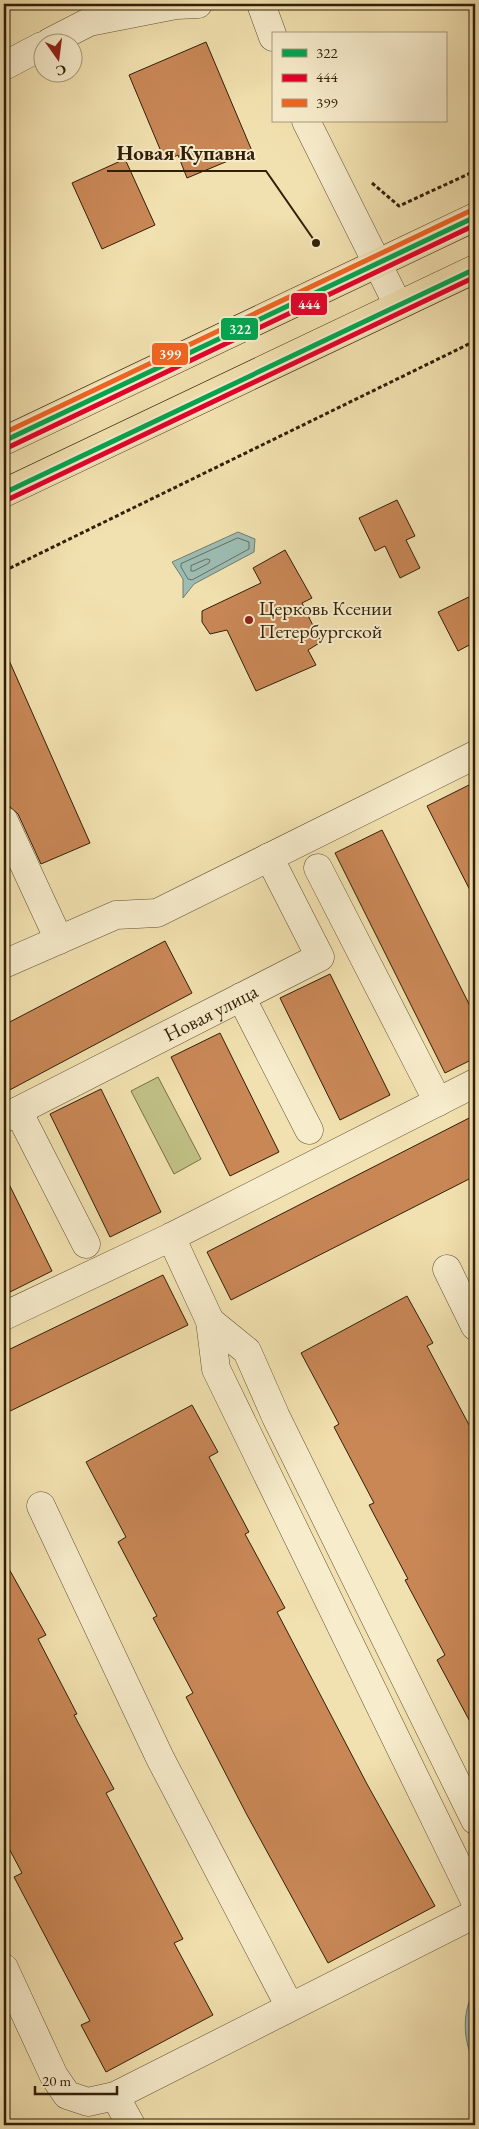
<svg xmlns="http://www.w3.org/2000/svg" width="479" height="2129" viewBox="0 0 479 2129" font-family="'EB Garamond',serif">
<rect width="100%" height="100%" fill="#f2e1b0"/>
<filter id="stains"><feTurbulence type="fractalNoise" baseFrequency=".004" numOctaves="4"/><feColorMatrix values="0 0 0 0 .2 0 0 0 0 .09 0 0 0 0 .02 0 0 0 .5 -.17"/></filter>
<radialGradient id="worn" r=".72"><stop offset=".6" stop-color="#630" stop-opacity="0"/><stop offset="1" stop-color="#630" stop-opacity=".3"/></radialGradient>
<path fill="#c1c186" stroke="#797046" d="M158,1077l43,82 -27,15 -43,-83z"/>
<g fill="#9dbcb3" stroke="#727d6e">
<path d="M238,532l17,7 -1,13 -60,32 -11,14v-19l-11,-17z"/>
<path d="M475,1989v75c-12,-22 -14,-52 0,-75z"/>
</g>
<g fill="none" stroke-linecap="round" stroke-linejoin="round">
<g stroke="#676e5d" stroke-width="1">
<path d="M238,538l11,4v7l-57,31 -4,-1 -7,-12v-3z"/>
<path d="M207,559l3,1 -1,3 -15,8h-3v-5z"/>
<path d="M475,2001l-5,31 5,21"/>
</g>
</g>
<g fill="#c98756" stroke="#311f07">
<path d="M206,42l46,109 -65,27 -9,-23 -13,6 -36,-86z"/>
<path d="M125,159l30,66 -53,24 -30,-66z"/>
<path d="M397,500l18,36 -9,4 14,28 -20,10 -15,-32 -10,5 -16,-33z"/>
<path d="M285,550l27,48 -10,5 19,39 -13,8 8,15 -60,26 -29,-61 -17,4 -8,-12v-11l59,-28 -8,-15z"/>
<path d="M475,594v48l-17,9 -20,-39z"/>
<path d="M4,649l86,194 -49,21 -23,-50 -8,-7 -6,-14z"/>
<path d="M475,782v118l-48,-94z"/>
<path d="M382,830l93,186v42l-30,15 -110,-220z"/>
<path d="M165,941l27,52 -188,100v-68z"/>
<path d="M330,974l60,121 -50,25 -60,-122z"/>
<path d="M220,1033l59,119 -49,24 -59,-119z"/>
<path d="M101,1089l60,123 -51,25 -60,-123z"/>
<path d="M475,1115v61l-244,124 -24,-48z"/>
<path d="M4,1174l48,97 -48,24z"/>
<path d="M163,1275l25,50 -184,89v-62z"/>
<path d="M407,1296l26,47 -6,3 48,90v295l-38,-71 8,-5 -40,-75 3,-1 -39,-74 5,-2 -40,-76 5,-3 -38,-71z"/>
<path d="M192,1405l26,47 -9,5 40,75 -4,2 40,74 -8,4 90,172 68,122 -107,57 -81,-148 -61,-118 7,-4 -40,-75 4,-2 -39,-74 8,-5 -40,-75z"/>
<path d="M4,1560l42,75 -8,4 39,75 -3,1 40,74 -8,4 77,146 -9,4 39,72 -107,57 -25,-47 9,-4 -76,-144 8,-4 -18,-34z"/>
</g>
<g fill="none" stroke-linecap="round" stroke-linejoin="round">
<defs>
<g id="minor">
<path d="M261,4l12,33"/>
<path d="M50,42l39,-20 87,-17 22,-1"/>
<path d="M4,66l38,-20"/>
<path d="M306,121l92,184"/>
<path d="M4,821l55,119"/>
<path d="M318,868l120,234"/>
<path d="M4,964l112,-49 41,-2 318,-158"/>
<path d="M241,997l68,133"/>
<path d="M18,1111l68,133"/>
<path id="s1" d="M4,1118l316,-161 -51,-100"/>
<path d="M171,1237l39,84 6,48 259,532"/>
<path d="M447,1269l28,57"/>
<path d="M4,1316l167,-79 304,-154"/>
<path d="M210,1321l37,30 29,66 199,403"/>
<path d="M41,1506l119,252 130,249"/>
<path d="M4,1968l50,108 13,19 21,7 27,-6 360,-182"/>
<path d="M115,2096l16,29"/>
</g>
<g id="highway">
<path d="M4,441l471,-224"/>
<path d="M4,493l471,-224"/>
</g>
</defs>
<use href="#minor" stroke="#615031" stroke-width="29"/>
<use href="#highway" stroke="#311f07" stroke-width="29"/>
<g stroke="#311f07" stroke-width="3" stroke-dasharray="4 2.5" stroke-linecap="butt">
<path d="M372,183l27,23 76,-35"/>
<path d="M4,571l471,-230"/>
</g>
<use href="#minor" stroke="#f7eccc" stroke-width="28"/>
<use href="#highway" stroke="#f2e1b0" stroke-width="28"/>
<defs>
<g id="bus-1">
<path d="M4,441l471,-224"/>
<path d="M4,493l471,-224"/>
</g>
<g id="bus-2">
<path d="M7,448l468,-223"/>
<path d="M7,500l468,-223"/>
</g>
<path id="bus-3" d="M4,433l468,-223"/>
</defs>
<use href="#bus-1" stroke="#f7eccc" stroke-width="9"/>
<use href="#bus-2" stroke="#f7eccc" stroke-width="9"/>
<use href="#bus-3" stroke="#f7eccc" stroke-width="9"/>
<use href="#bus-1" stroke="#00a651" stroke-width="5"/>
<use href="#bus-2" stroke="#e4002b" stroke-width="5"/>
<use href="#bus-3" stroke="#f26522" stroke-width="5"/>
</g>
<circle fill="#8f2418" stroke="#f7eccc" stroke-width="2" cx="249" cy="620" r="5"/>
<g text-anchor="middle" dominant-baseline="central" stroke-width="4" stroke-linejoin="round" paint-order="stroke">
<g font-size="20" fill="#311f07" stroke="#f7eccc" text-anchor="start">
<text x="259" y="608">Церковь Ксении<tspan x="259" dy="23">Петербургской</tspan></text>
</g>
<g font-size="20" fill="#311f07" stroke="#f7eccc">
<text stroke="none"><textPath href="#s1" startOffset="232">Новая улица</textPath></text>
</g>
</g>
<path fill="none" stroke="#311f07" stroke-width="2" d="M316 243L266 171H107"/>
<circle fill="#311f07" stroke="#f7eccc" stroke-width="2" cx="316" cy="243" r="5"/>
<g font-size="21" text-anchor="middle" font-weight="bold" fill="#311f07" stroke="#f7eccc" stroke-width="4" stroke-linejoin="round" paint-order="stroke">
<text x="186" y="160">Новая Купавна</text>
</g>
<g stroke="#f7eccc" stroke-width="2">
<rect x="290" y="292" width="38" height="24" rx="5" fill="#e4002b"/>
<rect x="220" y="317" width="39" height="24" rx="5" fill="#00a651"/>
<rect x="151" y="342" width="38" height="24" rx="5" fill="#f26522"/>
</g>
<g font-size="14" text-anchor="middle" font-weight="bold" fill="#fff">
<text x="309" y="309">444</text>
<text x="240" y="334">322</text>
<text x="170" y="359">399</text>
</g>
<rect width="479" height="2129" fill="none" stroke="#f2e1b0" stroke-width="20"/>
<rect x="5" y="5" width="469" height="2119" fill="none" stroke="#311f07" stroke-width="2.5"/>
<rect x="10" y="10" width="459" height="2109" fill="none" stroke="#311f07"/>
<rect x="272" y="32" width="175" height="90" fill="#f7eccc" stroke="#a89a7d"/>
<rect x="282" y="49" width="25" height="8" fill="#00a651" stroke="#a89a7d"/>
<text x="316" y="58" font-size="15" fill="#311f07">322</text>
<rect x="282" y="74" width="25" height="8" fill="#e4002b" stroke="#a89a7d"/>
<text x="316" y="82" font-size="15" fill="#311f07">444</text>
<rect x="282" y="99" width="25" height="8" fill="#f26522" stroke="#a89a7d"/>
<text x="316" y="108" font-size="15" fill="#311f07">399</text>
<g transform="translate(58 58) rotate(166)"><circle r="24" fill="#f7eccc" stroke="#a89a7d"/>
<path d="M0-4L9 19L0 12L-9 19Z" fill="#8f2418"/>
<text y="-8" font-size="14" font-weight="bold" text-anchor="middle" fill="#311f07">С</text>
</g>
<path d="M35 2086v8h82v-8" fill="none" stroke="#311f07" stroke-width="2.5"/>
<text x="42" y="2086" font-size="15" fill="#311f07" stroke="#f7eccc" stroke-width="4" paint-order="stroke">20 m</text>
<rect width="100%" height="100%" filter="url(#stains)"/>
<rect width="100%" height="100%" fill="url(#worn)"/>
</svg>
